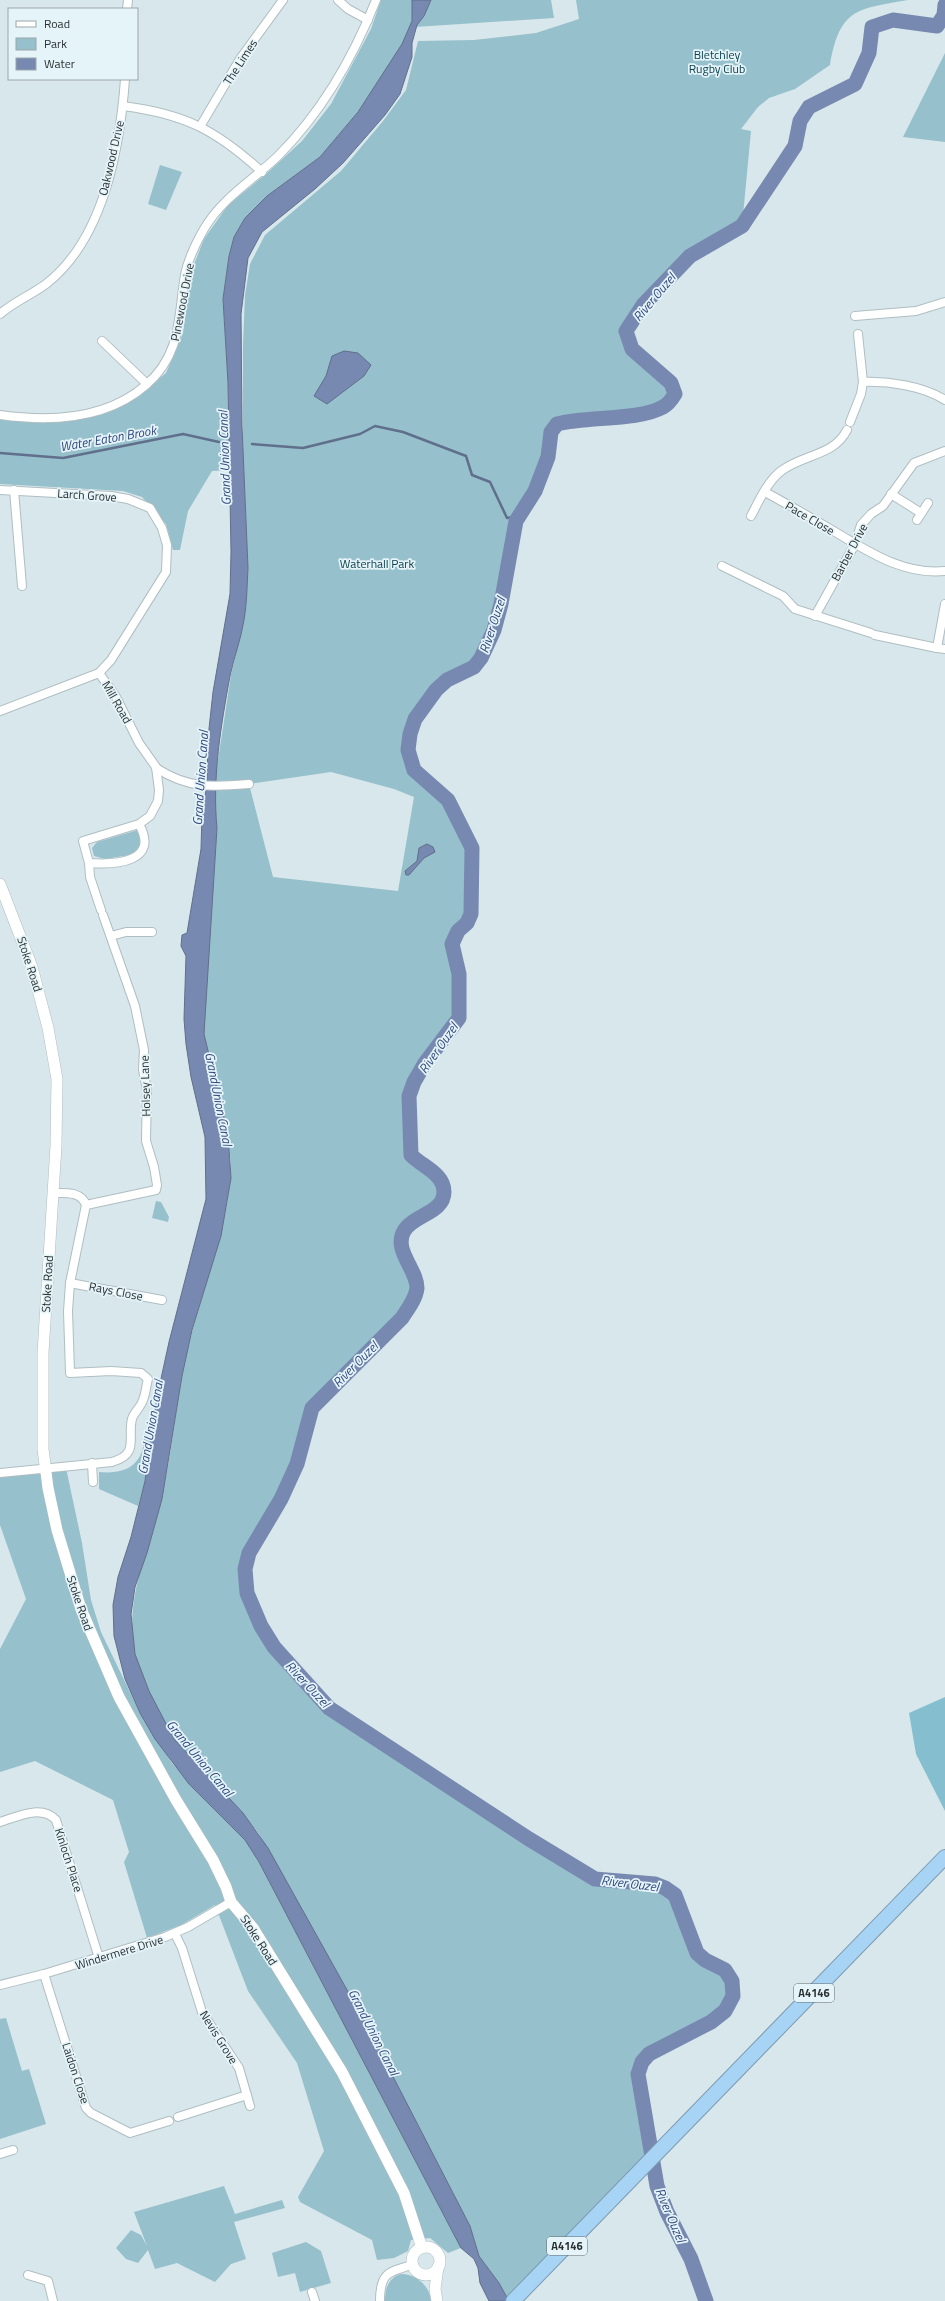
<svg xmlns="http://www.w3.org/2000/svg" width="945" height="2301" viewBox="0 0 945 2301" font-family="'Titillium Web',sans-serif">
<rect width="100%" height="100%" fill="#d8e7eb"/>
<g fill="#96c0cb" fill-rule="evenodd">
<path d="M381,0h170l3,18 -139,9 -57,85 -38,45 -53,39 -22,22 -11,19 -5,19 -6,43 5,84 1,87 -17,1 -24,40 -8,39h-7l-7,-26 -24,-27 -19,-6 -123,-7v-65l54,2 46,-6 34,-17 32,-25 17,-40 8,-61 13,-33 24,-34 38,-31 36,-33 29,-37 40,-75z"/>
<path d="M576,0h332c-51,9 -68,8 -78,65l-35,24 -26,9 -11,9 -17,22 10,2 -9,95 -52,30 -47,49 -17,26 6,18 39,34 4,11c-3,5 -6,10 -12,13 -25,14 -76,9 -106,17l-6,8 -3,25 -13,34 -19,30 -15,83 -7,26 -13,28 -7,9 -27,13 -11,10 -21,29 -5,15 -2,16 6,20 34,30 24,48 -1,66 -4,9 -9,8 -6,13 7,30v44l-34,45 -11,19 -5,14 2,59c11,11 30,17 32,34 4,23 -33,26 -40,43 -7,20 13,37 14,56 0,10 -10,22 -15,30l-90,90 -15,56 -16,35 -32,54 -4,16 2,23 14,34 13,21 55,61 200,131 66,40 60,5 10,4 10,7 22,58 8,7 20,10 7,11 1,15 -8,15 -14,11 -62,32c-22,22 -9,81 -1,109l-139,138 -10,-18 -20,-27 -9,-30 -104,-202 -107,-190c-26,-33 -63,-62 -85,-96 -14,-20 -25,-44 -34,-67 -22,-62 7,-112 21,-171 12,-50 15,-102 27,-152 13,-56 36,-109 42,-166 6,-51 -22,-97 -26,-146 -1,-25 2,-51 4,-75 3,-45 6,-89 9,-133l-3,-31 2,-24 15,-98 13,-55 2,-24 2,-28 -5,-109v-113l2,-51 5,-31 15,-29 76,-64 42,-50 23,-31 12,-49 56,-1 62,-7 43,-14zM331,772l63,17 20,8 -16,94 -125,-14 -24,-93z"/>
<path d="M945,53v89l-42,-5z"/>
<path d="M160,165l22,7 -16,38 -18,-6z"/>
<path d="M138,830l4,14 -6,10 -31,5 -11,-3 -2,-8 5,-6z"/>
<path d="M156,1201l5,1 8,15 -1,5 -16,-4z"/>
<path d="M144,1431h9l-8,50 -7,25 -39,-17v-17c29,3 47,-9 45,-41z"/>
<path d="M66,1468l16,75 9,57 10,32 39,81 32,50 35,39 24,22 14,16 14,22 202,386 -13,5 -18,-15 -19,2 -3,11 -14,7 -17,2 -5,-20 -72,-38 -2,-5 26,-46 -27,-88 -49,-72 -33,-86 -34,20 -34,13 -23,-76 5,-10 -16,-52 -78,-39 -35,11v-123l26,-50 -26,-74v-48z"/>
<path d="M6,2018l16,53 7,-2 17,55 -46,15v-120z"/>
<path d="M224,2186l11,28 47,-14 3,8 -51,14 12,37 -15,5 -16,18 -38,-19 -22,6 -7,-19 -10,13 -12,-4 -10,-11 15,-18 10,5 6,11 -13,-34z"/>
<path d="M306,2242l15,9 10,32 -31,9 -5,-19 -17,4 -6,-24z"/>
<path d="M401,2274c15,0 29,12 30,27h-46c0,-12 3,-23 16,-27z"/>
</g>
<path fill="#85bfcf" d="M945,1697v114l-29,-57 -7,-41z"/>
<g fill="#7789b1" stroke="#606f8b">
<path d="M412,0h19l-7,16 -7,9 -5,18v14l-12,37 -15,21 -42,48 -28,26 -53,43 -14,26 -7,56 1,112 6,142c-1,17 -1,35 -4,52 -3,19 -10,37 -14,56 -9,49 -18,102 -13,152l-13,206 24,100 3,44 -10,58 -29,94 -10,46 -20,123 -15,54 -12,34 -4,27 4,40 14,37 25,48 69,74 25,35 98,176 104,202 9,30 20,27 10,18h-20l-9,-18 -2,-15 -4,-9 -13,-11 -202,-386 -14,-22 -56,-56 -34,-45 -15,-26 -15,-34 -11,-43 -1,-31 5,-28 13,-40 14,-56 12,-84 12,-55 37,-143 -1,-62 -14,-60 -5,-33 -2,-25 2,-63 -5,-10 1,-11 5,-2 14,-84 1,-35 5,-30 1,-46 5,-46 17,-98 1,-42 -3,-169 -5,-84 6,-43 5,-19 11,-19 22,-22 53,-39 38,-45 44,-68 10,-23z"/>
<path d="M344,351l14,2 13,12 -7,11 -37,28 -13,-8 12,-20 6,-20z"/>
<path d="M427,844l6,3 2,5 -11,6 -15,17h-3l-1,-4 12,-10 2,-13z"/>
</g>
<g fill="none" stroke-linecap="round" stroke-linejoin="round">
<g stroke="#606f8b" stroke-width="2.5">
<path d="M252,444l51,4 57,-14 15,-8 28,6 63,24 6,19 18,7 17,36 13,-2"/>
<path d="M0,453l63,5 120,-24 36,8"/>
</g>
<path stroke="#7789b1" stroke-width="15" d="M706,2301l-15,-42 -24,-47 -10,-26 -19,-112 4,-12 7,-8 62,-32 14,-11 8,-15 -1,-15 -7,-11 -20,-10 -8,-7 -22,-58 -10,-7 -10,-4 -60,-5 -66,-40 -200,-131 -55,-61 -13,-21 -14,-33 -2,-24 4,-16 32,-54 16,-35 15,-56 90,-90c5,-8 14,-19 15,-30 0,-19 -24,-38 -13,-57 9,-16 40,-18 40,-39 0,-19 -23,-26 -33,-37l-2,-59 5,-14 11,-19 34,-45v-44l-7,-30 6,-13 9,-8 4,-9 1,-66 -24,-48 -34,-30 -6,-20 2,-16 5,-15 21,-29 11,-10 27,-13 7,-9 13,-28 7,-26 15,-83 19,-30 13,-34 3,-25 6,-8c30,-8 81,-3 106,-17 6,-3 9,-8 12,-13l-4,-11 -39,-34 -6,-18 17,-26 47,-49 52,-30 53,-80 5,-25 9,-14 46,-23 14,-31 3,-26 21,-7 44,6 7,-11 1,-10"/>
<defs>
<g id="street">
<path d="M338,0l10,9 20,11"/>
<path d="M127,9l1,-9"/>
<path d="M123,106c62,8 93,24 139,66"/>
<path d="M201,125l39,-66 43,-59"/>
<path d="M0,314c14,-12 31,-19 46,-30 58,-45 74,-136 79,-205"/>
<path d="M855,316l61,-5 29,-9"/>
<path d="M102,341l45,43"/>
<path d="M863,382c26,-1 60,4 82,18"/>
<path d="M0,415c50,7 106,5 146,-30 36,-31 32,-68 39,-110 3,-16 11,-32 19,-46 18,-31 49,-49 74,-73 44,-44 75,-98 98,-156"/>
<path d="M850,422l11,-28 2,-12 -5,-48"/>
<path d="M0,490l111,6 17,3 22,9 12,20 5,17 -1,27 -55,88 -12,13 -99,38"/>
<path d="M14,490l8,96"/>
<path d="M765,492c24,13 48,27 72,41 34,20 67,42 108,38"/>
<path d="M891,494l30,19"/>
<path d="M751,516c8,-15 16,-34 30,-45 22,-17 53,-15 66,-41"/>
<path d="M917,520l11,-17"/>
<path d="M722,566l61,30 12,13 76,24"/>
<path d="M945,604l-8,44 8,1"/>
<path d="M815,616l40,-72 6,-19 10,-11 12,-8 31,-43 31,-12"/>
<path d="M875,635l62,13"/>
<path d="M99,673l17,24 23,46 17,24 3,23 -1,11 -8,15 -11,8 -56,17 6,22c27,2 71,-1 50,-39"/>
<path d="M156,768c33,21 56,19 93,16"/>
<path d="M89,863l1,14 11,33"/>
<path d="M111,936l15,-4h26"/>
<path d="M86,1205l70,-15 1,-5 -3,-18 -8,-26 1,-51 -4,-20 1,-20 -9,-44 -32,-91"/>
<path d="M70,1283l92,17"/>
<path d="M92,1463l1,19"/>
<path d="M0,1473l112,-11c28,-8 15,-24 20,-43 2,-7 9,-12 11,-19 3,-7 3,-14 5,-21l-7,-6 -30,-2 -41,2 -2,-62 2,-28 16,-78c-5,-14 -21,-12 -33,-12"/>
<path d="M0,1822c17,-5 41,-18 56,-2l43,138"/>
<path d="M175,1934l7,14 20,64 37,56 11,38"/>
<path d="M44,1974l42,134 5,5 39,20 39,-12"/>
<path d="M0,1985l44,-11 121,-37 23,-10 43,-25"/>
<path d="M178,2117l69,-22"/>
<path d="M0,2154l13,-4"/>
<path d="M28,2275l20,6 5,20"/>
<path d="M312,2292l3,9"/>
<path d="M380,2301c0,-27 7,-29 32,-36"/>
</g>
<g id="secondary">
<path d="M0,884l32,83 16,61 9,51 -1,67 -13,207v96l5,39 9,42 24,79 38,88 57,103 37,60 13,27 5,15 22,26 89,144 62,121 18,55"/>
<circle cx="426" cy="2261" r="14"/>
<path d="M437,2301l-2,-12 3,-22"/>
</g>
<path id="highway" d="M513,2301l432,-444"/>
</defs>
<use href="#street" stroke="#afbec2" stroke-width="10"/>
<use href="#secondary" stroke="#afbec2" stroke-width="12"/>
<use href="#highway" stroke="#7c9ab0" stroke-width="16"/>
<use href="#street" stroke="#fff" stroke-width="8"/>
<use href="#secondary" stroke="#fff" stroke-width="11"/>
<use href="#highway" stroke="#a7d3f4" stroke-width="14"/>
</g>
<g text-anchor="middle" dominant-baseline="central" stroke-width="3.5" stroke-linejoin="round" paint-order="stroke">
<g fill="#e5f4f9" stroke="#636c6e" stroke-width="1">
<rect x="794" y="1984" width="40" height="18" rx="3"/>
<rect x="547" y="2237" width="40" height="18" rx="3"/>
</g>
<g font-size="11" font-weight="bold" fill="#2b3132">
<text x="814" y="1993">A4146</text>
<text x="567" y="2246">A4146</text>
</g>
<g font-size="12" fill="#0c414d" stroke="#e5f4f9">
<text x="717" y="54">Bletchley<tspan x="717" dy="14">Rugby Club</tspan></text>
<text x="377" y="563">Waterhall Park</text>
</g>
<g font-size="12" fill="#2b3132" stroke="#e5f4f9">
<text transform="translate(240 62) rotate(-57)">The Limes</text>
<text transform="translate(111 158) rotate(-77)">Oakwood Drive</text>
<text transform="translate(182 302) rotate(-79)">Pinewood Drive</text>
<text transform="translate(87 495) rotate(4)">Larch Grove</text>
<text transform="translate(810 518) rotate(30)">Pace Close</text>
<text transform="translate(849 552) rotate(-62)">Barber Drive</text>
<text transform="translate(117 702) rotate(60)">Mill Road</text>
<text transform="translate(30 964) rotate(72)">Stoke Road</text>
<text transform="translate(145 1086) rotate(-92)">Holsey Lane</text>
<text transform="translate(47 1284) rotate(-87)">Stoke Road</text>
<text transform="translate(116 1291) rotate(11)">Rays Close</text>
<text transform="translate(80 1603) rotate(71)">Stoke Road</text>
<text transform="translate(69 1860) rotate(72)">Kinloch Place</text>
<text transform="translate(259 1940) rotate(57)">Stoke Road</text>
<text transform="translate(119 1952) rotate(-17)">Windermere Drive</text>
<text transform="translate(219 2037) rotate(58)">Nevis Grove</text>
<text transform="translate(76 2073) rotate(72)">Laidon Close</text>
</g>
<g font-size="13" font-style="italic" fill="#334a7f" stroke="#e5f4f9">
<text transform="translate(654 297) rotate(-50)">River Ouzel</text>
<text transform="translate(108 438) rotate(-10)">Water Eaton Brook</text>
<text transform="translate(224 458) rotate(-92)">Grand Union Canal</text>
<text transform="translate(492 625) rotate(-72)">River Ouzel</text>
<text transform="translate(200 778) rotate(-86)">Grand Union Canal</text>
<text transform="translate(438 1048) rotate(-55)">River Ouzel</text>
<text transform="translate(219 1099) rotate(79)">Grand Union Canal</text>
<text transform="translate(355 1364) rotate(-45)">River Ouzel</text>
<text transform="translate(150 1427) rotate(-80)">Grand Union Canal</text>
<text transform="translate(308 1684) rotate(47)">River Ouzel</text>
<text transform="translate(200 1758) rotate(50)">Grand Union Canal</text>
<text transform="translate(630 1883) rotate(7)">River Ouzel</text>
<text transform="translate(374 2032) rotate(63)">Grand Union Canal</text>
<text transform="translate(671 2215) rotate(67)">River Ouzel</text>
</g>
</g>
<rect x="8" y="8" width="130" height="72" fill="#e5f4f9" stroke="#9ba6a9"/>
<rect x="16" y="21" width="20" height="6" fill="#ffffff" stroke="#9ba6a9"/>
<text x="44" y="28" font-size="12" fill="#2b3132">Road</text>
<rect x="16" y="38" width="20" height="12" fill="#96c0cb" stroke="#9ba6a9"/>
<text x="44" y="48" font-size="12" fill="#2b3132">Park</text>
<rect x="16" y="58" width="20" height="12" fill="#7789b1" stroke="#9ba6a9"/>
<text x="44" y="68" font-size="12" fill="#2b3132">Water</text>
</svg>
